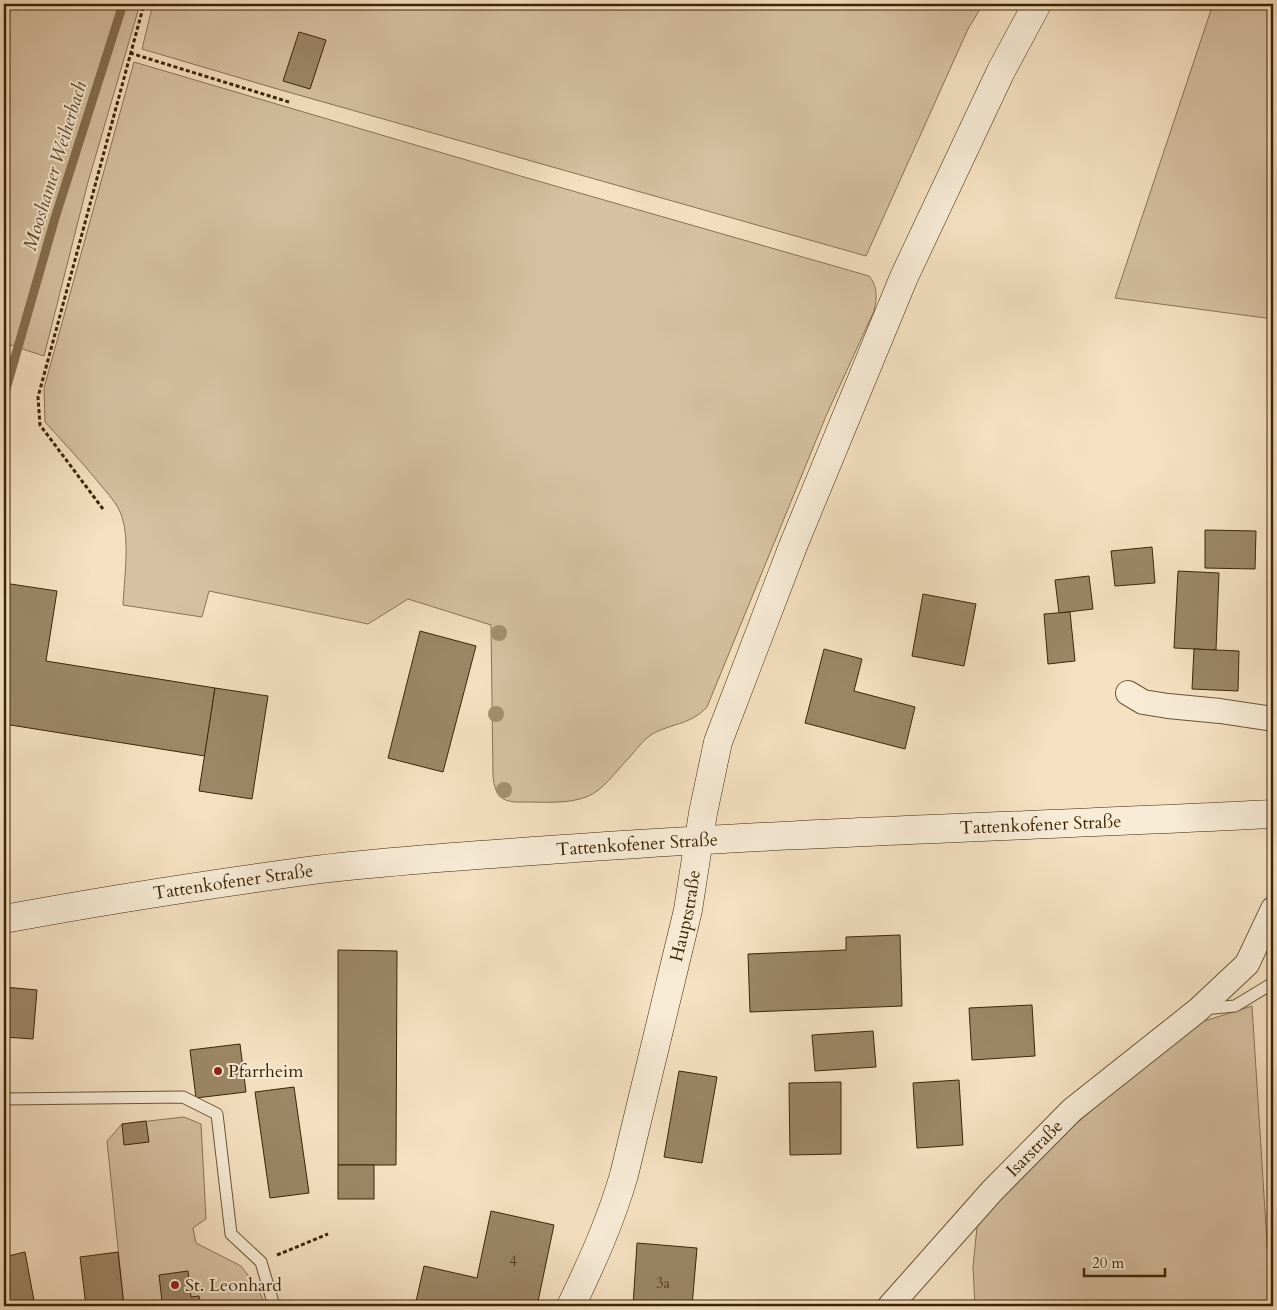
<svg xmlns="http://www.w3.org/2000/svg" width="1277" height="1310" viewBox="0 0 1277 1310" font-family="Cardo,serif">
<rect width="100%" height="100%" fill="#f5e1c2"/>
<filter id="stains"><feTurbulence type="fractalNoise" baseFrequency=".004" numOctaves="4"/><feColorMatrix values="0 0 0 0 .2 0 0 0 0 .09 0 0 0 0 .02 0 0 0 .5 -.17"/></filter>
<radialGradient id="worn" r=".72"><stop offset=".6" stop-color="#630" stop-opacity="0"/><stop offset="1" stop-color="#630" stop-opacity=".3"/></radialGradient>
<g fill="#d6c1a2" stroke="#897353">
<path d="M4,4h136l-52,178 -44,174 -40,-13z"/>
<path d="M153,4h830l-15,25 -102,227 -592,-168 -132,-39z"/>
<path d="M1213,4h60v315l-158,-21z"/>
<path d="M134,62l390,115 345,99c9,10 8,23 5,35l-48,105 -119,291c-16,17 -32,16 -51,25 -11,5 -20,18 -28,27 -12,12 -25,32 -42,38 -18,7 -41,5 -61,5 -22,1 -30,-4 -32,-26l-2,-151 -83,-26 -40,25 -159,-33 -7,26 -79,-12c1,-24 7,-65 -1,-88 -4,-13 -15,-24 -23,-34 -17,-21 -36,-41 -54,-61l-1,-34z"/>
<path d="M1252,1006l19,300h-296l-2,-39 4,-40 25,-32 76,-73 59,-50 61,-49z"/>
<path d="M184,1117l17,7 5,95 -13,9 3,15 45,23 16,21 9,19h-142l-17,-165 15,-17z"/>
</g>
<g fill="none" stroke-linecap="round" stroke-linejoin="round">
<path stroke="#856f4f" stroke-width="9" d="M4,396l51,-178 68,-214"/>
</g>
<g fill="#9c8767" stroke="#3c2504">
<path d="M299,32l27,8 -16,49 -27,-8z"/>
<path d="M1205,530l51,1 -1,38 -50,-1z"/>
<path d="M1152,547l3,36 -40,3 -4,-35z"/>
<path d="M1178,571l41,2 -3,77 -42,-2z"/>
<path d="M1089,576l4,33 -34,4 -4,-33z"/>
<path d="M4,583l53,8 -11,70 169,27 -10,68 -201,-32z"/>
<path d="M923,594l53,10 -12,62 -52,-10z"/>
<path d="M1070,612l5,49 -27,3 -4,-50z"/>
<path d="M420,631l56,15 -33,126 -55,-14z"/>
<path d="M824,649l38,10 -8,32 61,16 -10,42 -100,-26z"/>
<path d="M1194,649l45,2 -1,40 -46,-2z"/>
<path d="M215,688l53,8 -16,103 -53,-8z"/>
<path d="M900,935l2,71 -152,6 -2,-58 98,-4v-13z"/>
<path d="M338,950l59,1 -1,214h-58z"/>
<path d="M4,987l33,3 -4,49 -29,-2z"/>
<path d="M1032,1005l3,51 -63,4 -3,-52z"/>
<path d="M873,1031l3,36 -61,4 -3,-36z"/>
<path d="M240,1044l6,48 -50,6 -6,-48z"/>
<path d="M679,1071l38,6 -15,86 -38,-6z"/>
<path d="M959,1080l4,65 -46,3 -4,-65z"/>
<path d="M841,1082v72l-51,1 -1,-72z"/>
<path d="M294,1087l15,106 -39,5 -15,-106z"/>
<path d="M146,1121l3,21 -25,3 -2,-21z"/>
<rect x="338" y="1165" width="36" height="34"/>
<path d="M491,1211l63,14 -17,81h-122l9,-40 53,12z"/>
<path d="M637,1243l60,5 -5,58h-59z"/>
<path d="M25,1252l10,54h-31v-49z"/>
<path d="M118,1252l6,54h-38l-6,-49z"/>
<path d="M188,1271l3,26 8,-1 2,10h-45l-1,-5h7l-3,-26z"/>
<path d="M335,1301l2,5h-15z"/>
</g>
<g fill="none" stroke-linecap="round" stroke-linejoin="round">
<defs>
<g id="lane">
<path d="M1202,1009l33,-3 38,-23"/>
<path d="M4,1099l179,-2 34,17 14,120 30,28 13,44"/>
</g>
<g id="street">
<path d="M1128,693l15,9 25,4 52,5 53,8"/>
<path id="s1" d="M890,1306l102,-115 80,-81 126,-100 49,-46 26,-55"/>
</g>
<g id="secondary">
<path id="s2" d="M4,919c102,-19 206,-35 310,-49 82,-10 166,-15 249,-21 236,-17 473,-23 710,-35"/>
<path id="s3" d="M571,1306c21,-44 39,-83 53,-131l64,-265 15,-97 15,-71 75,-196 111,-269 97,-206 36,-67"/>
</g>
</defs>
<use href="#lane" stroke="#6a5434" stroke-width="13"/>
<use href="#street" stroke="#6a5434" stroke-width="26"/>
<use href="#secondary" stroke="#3c2504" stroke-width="29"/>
<g stroke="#3c2504" stroke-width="3" stroke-dasharray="4 2.5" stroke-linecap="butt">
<path d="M130,53l159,49"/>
<path d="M103,509l-63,-84 -2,-28 106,-393"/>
<path d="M277,1255l51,-21"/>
</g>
<use href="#lane" stroke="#f8ecd7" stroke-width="11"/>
<use href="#street" stroke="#f8ecd7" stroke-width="24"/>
<use href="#secondary" stroke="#f8ecd7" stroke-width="28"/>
</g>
<g fill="#a48f70">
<circle cx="499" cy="633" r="8"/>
<circle cx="496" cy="714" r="8"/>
<circle cx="504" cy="790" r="8"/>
</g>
<g fill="#8f2418" stroke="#f8ecd7" stroke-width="2">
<circle cx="218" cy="1071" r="5"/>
<circle cx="175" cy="1285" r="5"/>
</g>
<g text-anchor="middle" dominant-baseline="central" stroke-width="4" stroke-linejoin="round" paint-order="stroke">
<g font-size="15" fill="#543e1d">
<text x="513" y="1261">4</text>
<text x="663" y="1283">3a</text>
</g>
<g font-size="18" fill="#3c2504" stroke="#f8ecd7">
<text stroke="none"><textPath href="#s2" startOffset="1042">Tattenkofener Straße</textPath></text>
<text stroke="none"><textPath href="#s2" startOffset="638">Tattenkofener Straße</textPath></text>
<text stroke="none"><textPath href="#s2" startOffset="232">Tattenkofener Straße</textPath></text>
<text stroke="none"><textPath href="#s3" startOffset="408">Hauptstraße</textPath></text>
<text stroke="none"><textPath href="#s1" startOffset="214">Isarstraße</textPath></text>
</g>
<g font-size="18" fill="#3c2504" stroke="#f8ecd7" text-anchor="start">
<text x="228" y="1071">Pfarrheim</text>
<text x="185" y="1285">St. Leonhard</text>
</g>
<g font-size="19" font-style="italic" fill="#614a2a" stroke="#f8ecd7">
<text transform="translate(55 166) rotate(-73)">Mooshamer Weiherbach</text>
</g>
</g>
<rect width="1277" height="1310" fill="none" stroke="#f5e1c2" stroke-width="20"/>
<rect x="5" y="5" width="1267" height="1300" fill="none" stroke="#3c2504" stroke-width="2.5"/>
<rect x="10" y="10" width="1257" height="1290" fill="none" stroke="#3c2504"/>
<path d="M1084 1268v8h81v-8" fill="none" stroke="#3c2504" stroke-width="2.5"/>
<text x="1092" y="1268" font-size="15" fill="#3c2504" stroke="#f8ecd7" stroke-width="4" paint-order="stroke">20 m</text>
<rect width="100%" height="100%" filter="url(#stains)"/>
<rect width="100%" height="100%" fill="url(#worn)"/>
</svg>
